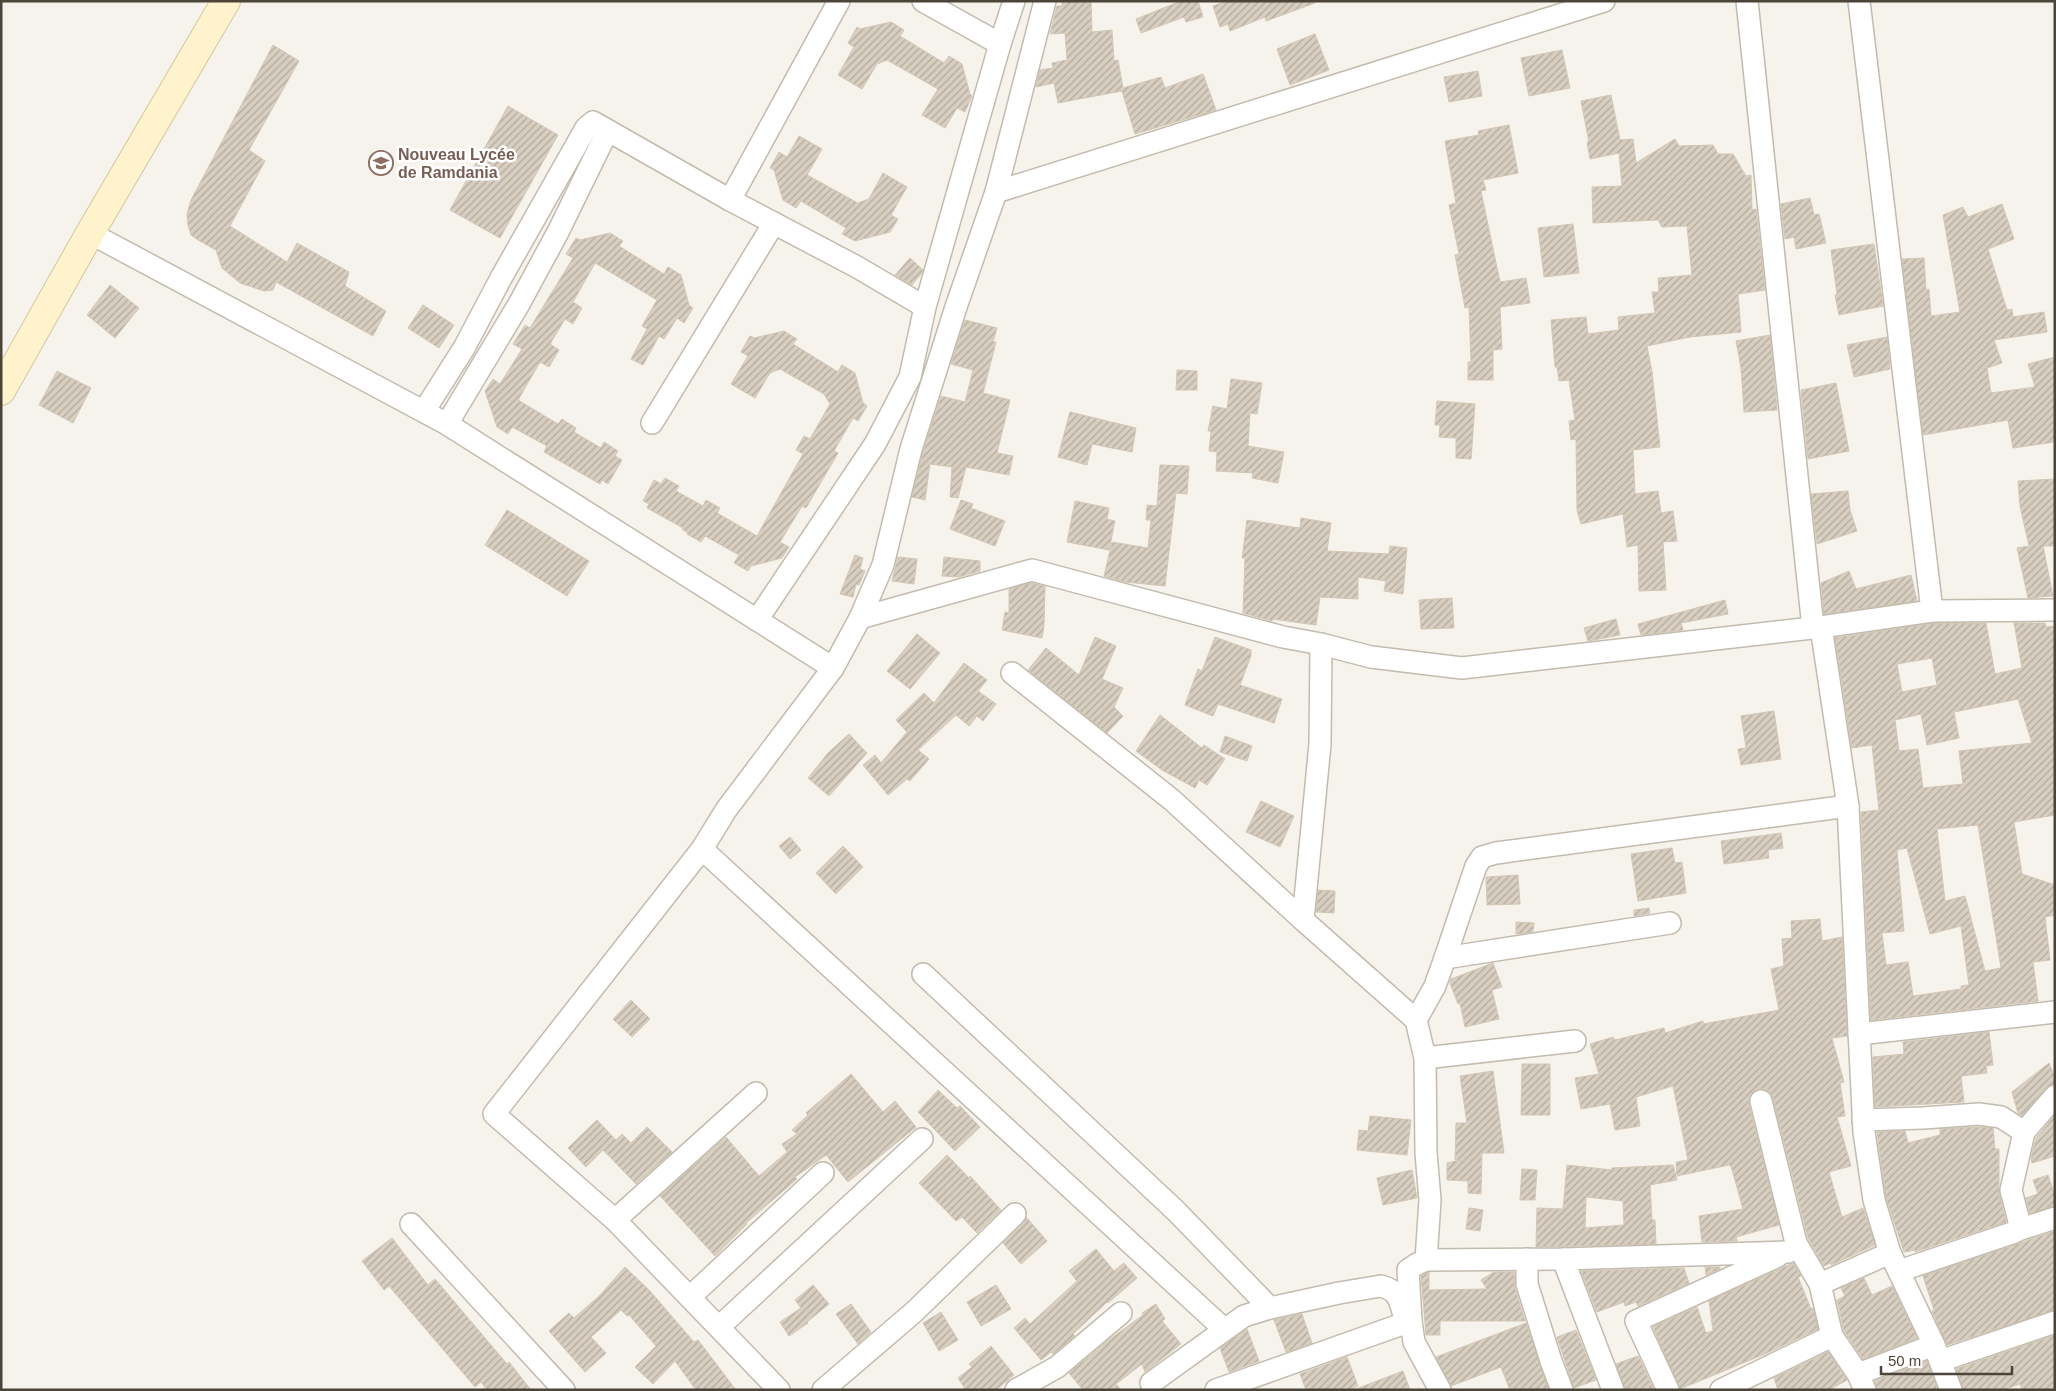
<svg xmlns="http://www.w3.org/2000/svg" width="2056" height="1391" viewBox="0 0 2056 1391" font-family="Arial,sans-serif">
<defs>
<pattern id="building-hatch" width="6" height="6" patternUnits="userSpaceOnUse" patternTransform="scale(1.25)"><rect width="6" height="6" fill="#d8cfc1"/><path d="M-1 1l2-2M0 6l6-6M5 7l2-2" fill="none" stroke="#b1aa9e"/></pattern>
</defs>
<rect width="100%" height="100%" fill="#f6f3ec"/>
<g fill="url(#building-hatch)" stroke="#d3c7b4" fill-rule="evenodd">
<path d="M1062,1h29l1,31 20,-2 2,31 4,-1 5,28 38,-11 4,11 38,-14 13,36 -81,24 -13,-43 -64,12 -4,-20 -18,4 4,-17 13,-2 -1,-5 15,-3 -2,-27 -15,1 7,-28h5z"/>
<path d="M1181,1h17l5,16 -17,5 -2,-5 -43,16 -5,-14z"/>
<path d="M1226,1h89v2l-49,18 -1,-4 -35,14 -2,-7 -8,3 -7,-21z"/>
<path d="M891,22l13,8 -4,6 44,27 5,-7 13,8 8,30 2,2 -7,16 -8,-4 -12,20 -23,-13 16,-26 -51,-29 -10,4 -15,25 -24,-14 16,-28 -6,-4 9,-16 3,2z"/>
<path d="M1315,34l14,36 -39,15 -13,-36z"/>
<path d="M273,45l26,16 -50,89 16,11 -35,65 57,36 10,-19 52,29 -4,14 41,25 -13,25 -97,-54 -3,8 -9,1 -24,-8 -18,-15 -6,-18 -18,-10 -7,-5 -3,-10 -1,-11 4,-14z"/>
<path d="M1562,50l8,38 -41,8 -8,-38z"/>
<path d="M1478,71l4,25 -33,6 -5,-25z"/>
<path d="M1611,95l9,45 13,-1 3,24 39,-24 4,7 34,-1 5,9h15l13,22 5,-1 1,35 4,-1 9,81 -27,4 3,38 -51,5 -43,9 5,26 8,75 -27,3 2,44 23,-3 3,22 12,-2 4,30 -14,1 3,48 -27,1 -1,-46 -11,2 -4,-33 -42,10 -4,-14 -1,-71 -5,1 -2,-19 6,-1 -6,-40 -10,1 -2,-14h-2l-4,-47 35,-3 2,17 31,-4 -1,-13 37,-4 -3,-21h7l-1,-14 34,-3 -5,-49 -25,1 -4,-7 -65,3 -1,-36 30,-1 -3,-33 -29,6 -3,-17h2l-8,-41z"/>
<path d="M508,106l50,29 -58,103 -50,-28z"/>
<path d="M1509,125l9,48 -35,7 3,10 -5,1 19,91 26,-4 4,25 -30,4 2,42 -9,1v30h-25v-18h3l-2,-55 -4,1 -10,-53 4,-1 -10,-49 7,-2 -11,-62 34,-6 -1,-4z"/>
<path d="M799,136l23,13 -15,26 51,28 11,-4 14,-26 24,14 -16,28 7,4 -8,13 -35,9 -13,-7 4,-6 -45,-27 -5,7 -13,-8 -9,-30 -4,-2 9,-16 8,5z"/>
<path d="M1810,198l4,17 5,-1 7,29 -30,6 -2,-12 -9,2 -4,-35z"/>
<path d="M2002,204l12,35 -26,10 19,61 5,-1 1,8 31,-5 3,20 -53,8 8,23 -15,5 4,25 44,-6 -7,-23 27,-7v85l-42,6 -5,-28 -85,15 -21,-176 22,-1 2,32 3,-1 2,27 29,-4 -17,-97 20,-8 5,10z"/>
<path d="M1573,224l6,49 -35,4 -6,-49z"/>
<path d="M610,233l13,8 -4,5 45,28 4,-7 13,8 8,30 4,3 -9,15 -7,-5 -13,21 -5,-3 -16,29 -12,-6 16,-30 -5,-3 15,-26 -62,-37 -22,39 9,6 -9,16 -8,-5 -15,25 9,6 -10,17 -9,-5 -22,38 40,24 4,-5 14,9 -2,4 27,16 3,-6 14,9 -3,5 7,4 -14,24 -6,-4 -2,4 -56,-32 3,-6 -35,-19 -4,7 -11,-7 -12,-36 8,-12 7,5 22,-35 -9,-5 12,-19 5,3 43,-70 -7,-4 10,-16 4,2z"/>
<path d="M1874,244l9,62 -44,9 -4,-20 2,-1 -6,-44z"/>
<path d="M910,258l13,12 -2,4 -9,11 -17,-10z"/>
<path d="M110,285l29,23 -24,30 -28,-23z"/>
<path d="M423,305l31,20 -15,23 -31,-20z"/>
<path d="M965,320l32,8 -4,14h3l-13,51 27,7 -13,53 16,3 -4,19 -43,-8 -8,31 -8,-1 2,-30 -22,-3 -5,36 -13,-3 11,-45 18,-56 24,6 8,-32 -22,-6z"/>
<path d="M784,331l13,8 -4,5 45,28 4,-7 13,8 8,30 4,3 -9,15 -5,-3 -19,33 4,2 -32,55 -4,-2 -22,36 9,5 -7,11 -31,8 -3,5 -14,-8 5,-8 -34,-19 -4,6 -14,-8 1,-1 -6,-4 1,-1 -36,-20 2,-4 -6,-3 11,-21 7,4 4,-6 14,8 -3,5 27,15 3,-6 14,8 -3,5 40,23 46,-82 -7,-4 8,-14 6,3 20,-35 -6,-10 -44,-25 -10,4 -15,25 -24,-14 17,-28 -7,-4 9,-16 4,2z"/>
<path d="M1770,335l7,75 -33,2 -3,-44 -5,-27z"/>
<path d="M1887,337l3,32 -36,8 -7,-32z"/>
<path d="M1177,370l20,1v19h-21z"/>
<path d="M57,371l34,17 -18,35 -34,-18z"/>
<path d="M1231,379l31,4 -5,31 -7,-1 -2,33 36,6 -6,31 -26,-5 1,-5 -37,-2 1,-19 -8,-1 2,-20h-3l5,-25 14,3z"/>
<path d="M1836,383l13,68 -41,8 -7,-69z"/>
<path d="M1437,401l38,3 -4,55 -15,-1v-20l-17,-1 1,-12h-5z"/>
<path d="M1070,412l66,16 -4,24 -40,-8 -5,21 -29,-8z"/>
<path d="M1160,465l29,1 -2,28 -11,-1 -11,93 -40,-4 -21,-6 8,-34 36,6 3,-28h-5l1,-15 10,1z"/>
<path d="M2055,479v67h-12l10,50 -25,2 -11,-50 12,-2 -9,-40 -2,-25z"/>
<path d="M1848,491l2,19 7,21 -40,13 -6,-50z"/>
<path d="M961,500l12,4 -2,4 34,13 -10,25 -45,-17z"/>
<path d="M1075,501l34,7 -2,11 8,2 -6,29 -42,-8z"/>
<path d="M507,510l82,51 -22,35 -82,-51z"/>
<path d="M1301,518l30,5 -4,28 62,3 1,-8 17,2 -4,46 -19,-3 2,-10 -28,-4v22l-38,-2 -4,28 -44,-6v2l-29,-8 2,-55h-3l5,-38 53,8z"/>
<path d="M855,555l8,3 -3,11 5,2 -6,14 -3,-1 -3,13 -13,-3z"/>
<path d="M898,557l19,2 -3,25 -22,-3z"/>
<path d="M944,557l36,4v10l-21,6 -17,-1z"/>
<path d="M1849,571l7,18 55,-14 6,26 -93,13 -3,-31z"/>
<path d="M1031,583l14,3 -1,40 -2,12 -40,-8 3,-18 4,1v-24z"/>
<path d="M1452,598l2,30 -33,1 -2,-29z"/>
<path d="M1725,600l3,14 -47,9 2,7 -42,5 -3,-11z"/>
<path d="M1616,619l4,16 -32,6 -4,-13z"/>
<path d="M1933,623h53l9,51 27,-6 -8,-45h31l1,4 9,-1v189l-41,7 8,52 33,11v30l-10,2 5,43 -17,2 5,39 -167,19 -10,-208 18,-2 -7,-65 -20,3 -17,-110zM1932,658l5,27 -35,7 -5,-28zM2018,699l14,44 -73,8 4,33 -40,4 -5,-39 -19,2 -4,-31 26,-6 6,31 32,-7 -5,-26zM1978,825l23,143 -16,3 -20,-75 -20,5 -8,-72zM1907,848l23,86 31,-8 8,59 -8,1v3l-48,7 -5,-34 -22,3 -4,-32 22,-2 -7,-81z"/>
<path d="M917,634l23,19 -30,36 -23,-18z"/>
<path d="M1095,637l21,9 -14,33 21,9 -9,19 9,9 -16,17 -79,-63 18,-22 33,27z"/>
<path d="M1215,637l36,13v6l-11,29 42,14 -8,24 -56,-19 -5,12 -28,-11 13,-36 4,2z"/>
<path d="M964,663l23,17 -9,11 18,13 -13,17 -6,-5 -8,10 -13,-11 -38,35 11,9 -19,22 -3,-2 -19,16 -25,-30 12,-10 6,8 26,-31 -11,-12 28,-27 10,10z"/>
<path d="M1774,711l7,48 -40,6 -3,-16 8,-1 -5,-32z"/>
<path d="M1160,715l42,33 2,-3 21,14 -18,26 -8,-5 -4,8 -33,-18 -26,-19z"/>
<path d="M849,734l18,19 -38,43 -21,-18 20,-25z"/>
<path d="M1225,736l27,10 -5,15 -27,-9z"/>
<path d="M1261,801l33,15 -14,31 -34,-15z"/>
<path d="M1781,833l2,15 -15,2 1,8 -45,6 -3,-23z"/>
<path d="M790,837l11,13 -11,9 -11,-13z"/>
<path d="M843,846l20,21 -27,27 -20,-21z"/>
<path d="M1672,848l3,15 7,-1 4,31 -48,8 -7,-47z"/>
<path d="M1518,875l2,29 -33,1 -1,-28z"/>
<path d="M1318,890l17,1 -1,22 -18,-1z"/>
<path d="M1649,908l1,5 -16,3v-6z"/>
<path d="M1820,919l2,22 20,-4 5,99 -15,2 12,44 -4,1 5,33 -8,1 14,49 -22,6 13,45 21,-9 12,37 -44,20v-2l-7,3 -16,-28 -35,-140 -3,-6 -6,-3h-6l-9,8v7l30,121 -43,12 1,4 -35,1 -3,-26 44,-7 -12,-43 -2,-1 -52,11 -1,-14 12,-2 -15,-74 -37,11 4,29 -25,4 -5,-26 -29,5 -6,-31 24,-4 -9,-30 23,-7 2,3 49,-12 1,5 38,-12v3l76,-14 -8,-41 13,-3 -2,-27 10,-1 -1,-17z"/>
<path d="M1516,922l18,1 -1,9 -17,2z"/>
<path d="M1493,963l9,24 -10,3 7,29 -34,8 -5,-24 -2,1 -8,-21 1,-4z"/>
<path d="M631,1000l19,19 -18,18 -19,-18z"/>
<path d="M1989,1032l4,33 -7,1 1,7 -26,3 3,26 -89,5 -2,-50 31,-3 -1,-12z"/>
<path d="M2049,1063l6,15v6l-9,4 -24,28 -4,-3 -6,-21z"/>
<path d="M1522,1064h28v51h-29z"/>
<path d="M1493,1071l11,82h-22l-1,41 -13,-1v-12l-21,-1v-17l14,-3h-6l1,-37h11l-7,-47z"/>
<path d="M851,1074l32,38 12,-11 21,26 -68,55 -22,-27 -31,22 2,2 -51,44 1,1 -32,32 -55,-60 66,-59 33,39 28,-24 -5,-8 15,-10 -5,-4 16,-15 -2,-2z"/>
<path d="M938,1090l19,18 3,-2 20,21 -25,24 -37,-39z"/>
<path d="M2055,1115v41l-23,7 -1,-5 5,-20z"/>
<path d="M1370,1116l41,4 -4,35 -50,-5 2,-20 9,1z"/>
<path d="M597,1120l19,20 6,-6 9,9 16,-16 25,25 -36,32 -33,-34 -17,17 -18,-19z"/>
<path d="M1979,1127l14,1 2,21h4v44l7,29 -91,30v-2l-11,2 -18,-55 -9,-65 28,-1 3,12 32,-8v-6z"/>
<path d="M947,1155l22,23 1,-2 31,34 -24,23 -15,-16 -6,4 -37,-38z"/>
<path d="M1567,1165l45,5v-2l61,-3 4,15 -27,5 2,35h3l1,24 -120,3 1,-39 26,1zM1586,1197l37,4 1,24 -39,3z"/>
<path d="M1522,1169l15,1 -2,30h-15z"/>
<path d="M1412,1170l5,28 -34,7 -6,-27z"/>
<path d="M2048,1175l7,20v11l-25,7 -4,-15 12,-4 -5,-14z"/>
<path d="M1469,1208l14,2 -3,21 -14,-2z"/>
<path d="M1027,1218l20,23 -26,23 -18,-21z"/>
<path d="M2055,1231v79l-108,35 -15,-34 2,-1 -11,-34z"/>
<path d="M392,1238l36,47 7,-6 72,85 2,-2 22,28h-44l-6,-8 -6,5 -86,-101 -5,4 -22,-29z"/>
<path d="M1096,1249l18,22 10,-8 13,15 -29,25 -1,-1 -34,32 2,2 -22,18 -2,-2 -10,8 -27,-32 11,-10 5,6 47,-43 -8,-10z"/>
<path d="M1793,1263l8,13 -3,1 13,32 2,-1 5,21 -53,25 -85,35 -27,-62 44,-20 9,26 7,-2 -4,-30z"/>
<path d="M625,1267l25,24 44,51 4,-2 38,50h-40l-21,-29 -22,23 -18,-17 21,-21 -27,-31 -2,1 -6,-6 -30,27 15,16 -21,19 -36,-41 20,-18 5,5 25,-22z"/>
<path d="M1705,1267h15v2l-14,6z"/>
<path d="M1684,1268l5,15 -51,23 -2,-4 -11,4 -1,-4 -27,10 -16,-41z"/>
<path d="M1429,1272v18l58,-1 -6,-9 13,-8h20l1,16 10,33h-85v14h-14l-5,-59z"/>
<path d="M1864,1278l8,17 20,-9 25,52 -54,21 -19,-28 -7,-31 8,-4 -4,-8z"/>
<path d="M813,1285l16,19 -22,18 1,1 -19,13 -9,-14 21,-14 -6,-8z"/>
<path d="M996,1285l15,24 -30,17 -14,-24z"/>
<path d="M851,1304l20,28 -13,12 -22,-30z"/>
<path d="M1156,1304l9,15 -3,2 19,23 -36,28 -3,-8 -26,20 5,6h-38l-14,-17 41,-34 33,-24 -1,-2z"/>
<path d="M941,1312l17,28 -19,11 -16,-28z"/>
<path d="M1302,1314l10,29 -26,9 -12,-32z"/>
<path d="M1526,1323l23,67h-39l-9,-23 -50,19 -15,-29z"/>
<path d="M1247,1329l12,32 -30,11 -9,-24z"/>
<path d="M1576,1330l20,50 -22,8 -17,-51z"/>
<path d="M2055,1335v55h-33l-2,-6 -17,6h-40l-7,-21z"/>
<path d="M991,1346l23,29 -18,15h-30l-8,-12 14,-11 -3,-3z"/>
<path d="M1828,1352l19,28 -18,10h-51l-4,-12z"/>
<path d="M1638,1356l16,34h-29l-9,-26z"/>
<path d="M1347,1357l11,29 -9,4h-43l-6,-16z"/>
<path d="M1927,1361l11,29h-61l-2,-9z"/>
<path d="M1403,1371l7,19h-53l-1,-1z"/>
</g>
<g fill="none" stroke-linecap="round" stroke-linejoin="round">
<defs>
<g id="minor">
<path d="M923,1l77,43"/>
<path d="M1747,1l66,627"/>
<path d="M1859,1l73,610"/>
<path d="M996,192l608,-191"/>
<path d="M730,200l109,-199"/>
<path d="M90,233l357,191 386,244"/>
<path d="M424,411l40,-63 37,-70 85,-150 7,-6 137,78 127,67 68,40"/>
<path d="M652,423l122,-200"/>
<path d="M447,424l72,-120 39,-72 49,-100"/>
<path d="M860,618l172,-48 251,67 38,7 50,13 91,11 359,-41 111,-16 123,-1"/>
<path d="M757,620l118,-176 35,-67 15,-70 75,-263 14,-43"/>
<path d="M1821,627l27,179 16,326 10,68 16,53 44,92 17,45"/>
<path d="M1321,644l-1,100 -17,176 113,100 9,38 1,95 4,47 -4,60 -9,4 -9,6 3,51 3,21 26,48"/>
<path d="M1012,673l160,127 131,120"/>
<path d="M702,849l522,480"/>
<path d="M1445,958l31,-92 6,-9 14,-4 352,-47"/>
<path d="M923,974l253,237 94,97"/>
<path d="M1416,1020l19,-34 10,-28 225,-35"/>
<path d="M1859,1034l196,-22"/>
<path d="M1425,1058l150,-17"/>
<path d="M2055,1096l-31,36 -13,58 10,39 34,-11"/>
<path d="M1761,1101l35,142 24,41 12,52 26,38 7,16"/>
<path d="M1863,1120l60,-2 56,-4 22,3 23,15"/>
<path d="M615,1220l141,-127"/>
<path d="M411,1224l153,166"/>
<path d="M1527,1259v25l24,77 11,29"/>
<path d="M1563,1259l50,131"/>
<path d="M1426,1260l137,-1 225,-7"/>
<path d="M1899,1271l116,-39"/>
<path d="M1820,1284l70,-31"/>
<path d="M690,1297l133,-124"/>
<path d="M719,1327l203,-188"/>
<path d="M1940,1361l115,-39"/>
<path d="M1858,1374l76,-29"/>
<path d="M1151,1383l93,-67 26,-8 69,-15 42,-7c19,5 18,15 24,32"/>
<path d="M779,1390l-164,-170 -121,-106 208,-265 24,-39 107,-142 27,-50 23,-53 28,-116 45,-142 40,-115 49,-191"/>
<path d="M823,1390l91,-78 101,-98"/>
<path d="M1016,1390l41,-23 64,-54"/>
<path d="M1216,1390l195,-69"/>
<path d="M1668,1390l-32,-69 142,-65"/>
<path d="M1721,1390l111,-54"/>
</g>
<path id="secondary" d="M1,391l89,-158 136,-232"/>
</defs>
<use href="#minor" stroke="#c2bbae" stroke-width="24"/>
<use href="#secondary" stroke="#d6c79b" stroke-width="30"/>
<use href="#minor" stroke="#fff" stroke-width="21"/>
<use href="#secondary" stroke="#fff3cd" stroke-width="28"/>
</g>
<defs>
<symbol id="school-ring" viewBox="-11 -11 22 22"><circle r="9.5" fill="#fff" stroke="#8d6e63" stroke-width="1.5"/><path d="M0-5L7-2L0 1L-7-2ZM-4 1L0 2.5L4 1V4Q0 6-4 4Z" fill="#8d6e63"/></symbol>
</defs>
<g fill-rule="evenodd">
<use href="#school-ring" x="367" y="149" width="28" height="28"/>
</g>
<g text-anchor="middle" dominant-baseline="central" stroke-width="5" stroke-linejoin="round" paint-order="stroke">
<g font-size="16" font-weight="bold" fill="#785e54" stroke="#fff" text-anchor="start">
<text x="398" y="154">Nouveau Lycée<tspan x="398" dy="18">de Ramdania</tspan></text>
</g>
</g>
<rect width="2056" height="1391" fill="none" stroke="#4b4439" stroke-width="5"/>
<path d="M1881 1366v8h131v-8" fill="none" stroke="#4b4439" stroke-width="2.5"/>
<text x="1888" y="1366" font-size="15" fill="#4b4439" stroke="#ffffff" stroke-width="4" paint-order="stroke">50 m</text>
</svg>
